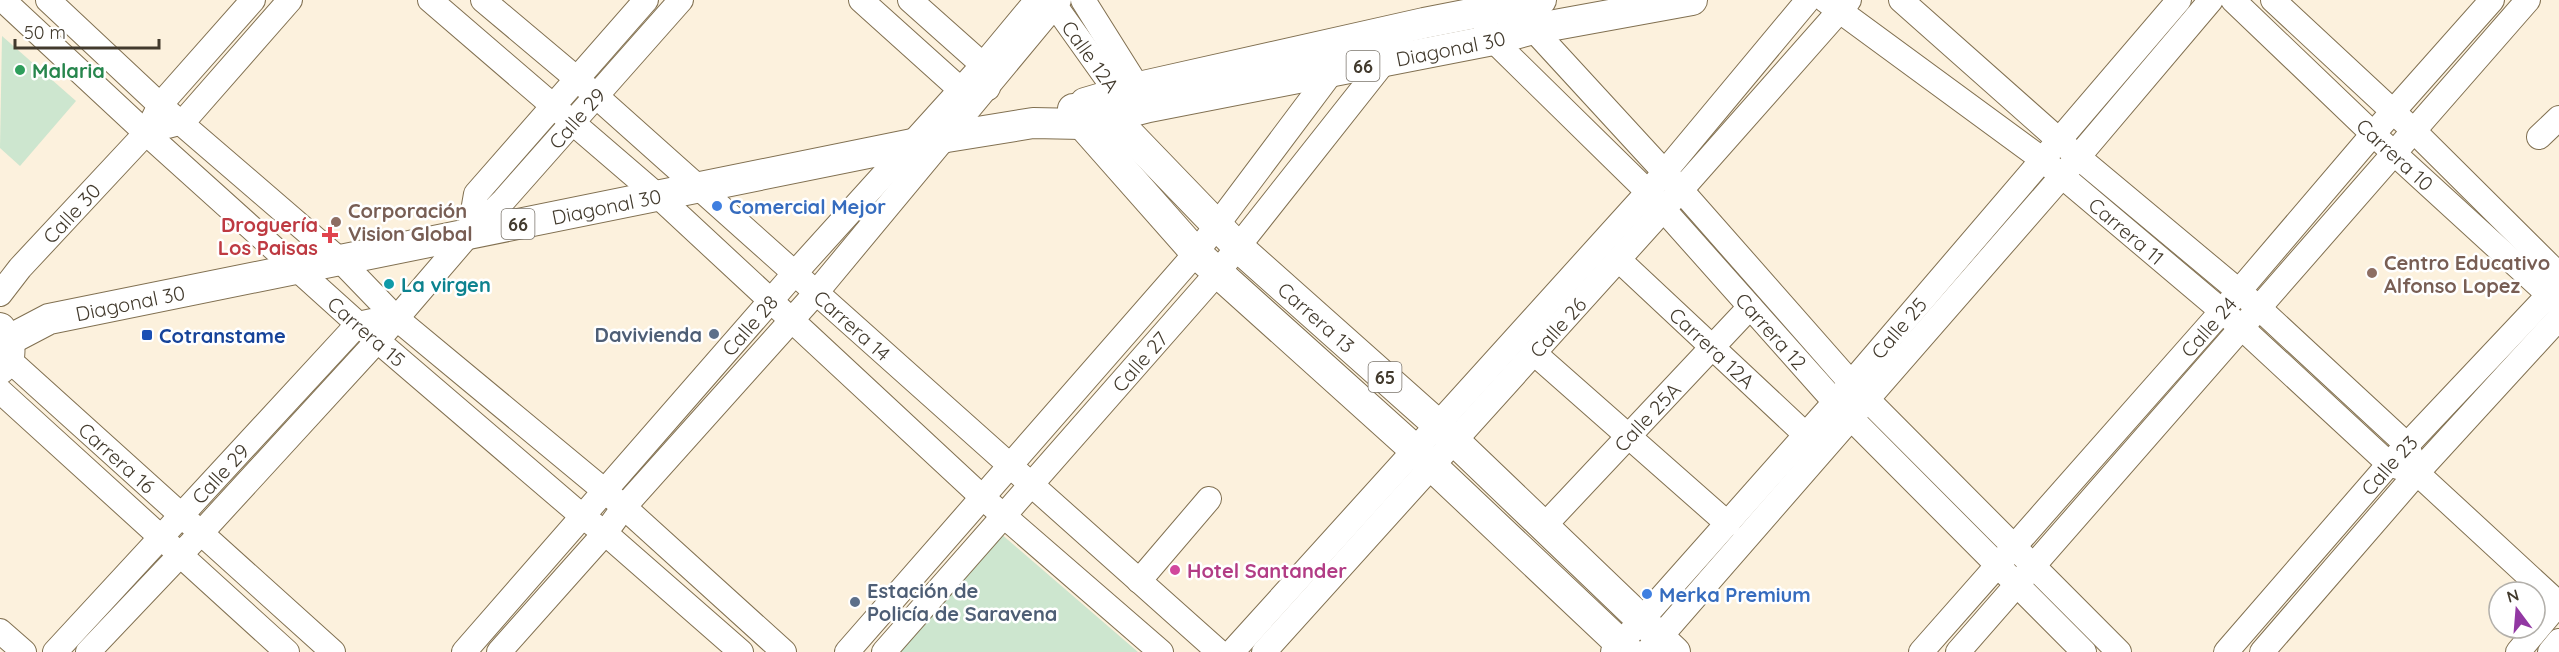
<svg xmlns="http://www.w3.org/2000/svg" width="2559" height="652" viewBox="0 0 2559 652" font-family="Quicksand,sans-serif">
<rect width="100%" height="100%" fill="#fcf1dd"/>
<g fill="#cde6cf">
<path d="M2,36l74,65 -56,65 -20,-18z"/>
<path d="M1000,533l138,119h-243z"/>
</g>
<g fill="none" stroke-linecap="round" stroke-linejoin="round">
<defs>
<g id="minor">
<path id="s1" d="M3,0l143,133 212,191 224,192 23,17 136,119"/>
<path d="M48,0l112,105 180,155 56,58 228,189 160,145"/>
<path d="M430,0l228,196 324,301 179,155"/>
<path id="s2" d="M483,0l94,79 642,573"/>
<path d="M861,0l100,90 27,-2 -5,-23 -73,-65"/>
<path id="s3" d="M1051,0l77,108"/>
<path d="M1083,0l64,102"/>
<path id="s4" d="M1825,0l218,160 199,168 147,136 28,9 142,131"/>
<path d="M1901,0l177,157 181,151 148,137 10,28"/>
<path id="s5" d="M2233,0l140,134 186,170"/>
<path d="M2273,0l141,131 145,144"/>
<path d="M1525,17l8,12 148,161 170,193 268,269"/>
<path id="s6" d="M1486,29l7,11 155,152 187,210 249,250"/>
<path d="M168,126l15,-4 107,-122"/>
<path d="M2539,137l20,-19"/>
<path d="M469,234l7,-40 170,-194"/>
<path id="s7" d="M1619,260l187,175"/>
<path id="s8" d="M0,294l20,-26 126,-135 14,-28 93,-105"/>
<path d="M1534,353l194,171"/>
<path id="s9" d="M8,359l325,293"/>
<path d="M0,391l287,261"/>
<path id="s10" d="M1544,526l206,-219"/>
<path d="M1139,581l70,-82"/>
<path d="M0,631l24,21"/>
<path id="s11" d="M55,652l303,-328 14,-3"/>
<path id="s12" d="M88,652l112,-118 178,-194 91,-106 35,-34 177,-200"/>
<path id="s13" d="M464,652l330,-378 189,-209 54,-65"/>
<path d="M499,652l106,-119 19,-26 191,-213 244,-294"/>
<path d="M847,652l349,-399 135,-180"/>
<path id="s14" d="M884,652l334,-380 166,-210"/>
<path d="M1232,652l416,-460 160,-192"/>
<path id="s15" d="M1264,652l417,-462 168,-190"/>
<path id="s16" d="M1613,652l222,-250 344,-402"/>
<path d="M1647,652l415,-476 149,-176"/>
<path id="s17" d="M1921,652l301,-341 151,-177 119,-134"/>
<path d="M1958,652l570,-652"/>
<path id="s18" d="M2226,652l163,-188 170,-180"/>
<path d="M2262,652l155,-179 142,-155"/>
<path d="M2518,652l41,-49"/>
<path d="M2550,652l9,-11"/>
</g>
<g id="major">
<path d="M1085,103l54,-16 285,-64 117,-23"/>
<path id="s19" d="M1100,104l137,142 200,178 238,228"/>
<path d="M1073,109l9,15 114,129 219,197 214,202"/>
<path d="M0,328c10,13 15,29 0,41"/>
<path id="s20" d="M9,340l40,-21 898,-182 86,-14 49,1 67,-17 344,-67 40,-11 159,-29"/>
</g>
</defs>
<use href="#minor" stroke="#817051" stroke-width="26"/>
<use href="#major" stroke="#817051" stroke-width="32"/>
<use href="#minor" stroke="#fff" stroke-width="24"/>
<use href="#major" stroke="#fff" stroke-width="30"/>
</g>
<circle fill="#2e9e5b" stroke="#fff" stroke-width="2" cx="20" cy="70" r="6"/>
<g fill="#3f7fe0" stroke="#fff" stroke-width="2">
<circle cx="717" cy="206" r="6"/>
<circle cx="1647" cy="594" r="6"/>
</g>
<g fill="#8d6e63" stroke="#fff" stroke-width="2">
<circle cx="336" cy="222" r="6"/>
<circle cx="2372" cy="273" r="6"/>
</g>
<path fill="#e0444e" stroke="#fff" stroke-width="2" d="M327 226h6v6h6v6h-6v6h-6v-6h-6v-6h6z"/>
<circle fill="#0f9aa8" stroke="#fff" stroke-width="2" cx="389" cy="284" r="6"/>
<g fill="#5c6f8a" stroke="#fff" stroke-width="2">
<circle cx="714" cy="334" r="6"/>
<circle cx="855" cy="602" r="6"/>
</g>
<rect fill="#1a4fb4" stroke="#fff" stroke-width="2" x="141" y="329" width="12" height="12" rx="3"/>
<circle fill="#d1479c" stroke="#fff" stroke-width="2" cx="1175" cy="570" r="6"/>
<g text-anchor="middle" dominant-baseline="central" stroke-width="5" stroke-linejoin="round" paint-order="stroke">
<g fill="#fff" stroke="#7b756c" stroke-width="1.5">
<rect x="1346.5" y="51" width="33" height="30" rx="4.5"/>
<rect x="501.5" y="209" width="33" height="30" rx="4.5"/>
<rect x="1368.5" y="362" width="33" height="30" rx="4.5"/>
</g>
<g font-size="18" font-weight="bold" fill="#423a2d">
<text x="1363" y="66">66</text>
<text x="518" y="224">66</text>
<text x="1385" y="377">65</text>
</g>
<g font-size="20" fill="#423a2d" stroke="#fff">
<text stroke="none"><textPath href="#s20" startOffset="1474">Diagonal 30</textPath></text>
<text stroke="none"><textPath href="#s3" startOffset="69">Calle 12A</textPath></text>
<text stroke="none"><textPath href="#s12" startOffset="724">Calle 29</textPath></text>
<text stroke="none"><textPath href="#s5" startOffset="224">Carrera 10</textPath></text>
<text stroke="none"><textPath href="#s20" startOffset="614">Diagonal 30</textPath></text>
<text stroke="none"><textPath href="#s8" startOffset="108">Calle 30</textPath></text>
<text stroke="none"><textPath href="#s4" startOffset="380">Carrera 11</textPath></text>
<text stroke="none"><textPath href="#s20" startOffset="128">Diagonal 30</textPath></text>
<text stroke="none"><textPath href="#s19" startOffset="304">Carrera 13</textPath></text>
<text stroke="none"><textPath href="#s13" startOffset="434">Calle 28</textPath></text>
<text stroke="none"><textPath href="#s2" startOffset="492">Carrera 14</textPath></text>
<text stroke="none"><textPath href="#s15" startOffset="438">Calle 26</textPath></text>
<text stroke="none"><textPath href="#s17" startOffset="434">Calle 24</textPath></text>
<text stroke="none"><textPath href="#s16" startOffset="432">Calle 25</textPath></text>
<text stroke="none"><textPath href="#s1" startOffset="492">Carrera 15</textPath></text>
<text stroke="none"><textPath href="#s6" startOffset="416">Carrera 12</textPath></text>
<text stroke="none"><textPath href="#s7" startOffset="128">Carrera 12A</textPath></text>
<text stroke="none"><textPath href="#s14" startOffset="387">Calle 27</textPath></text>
<text stroke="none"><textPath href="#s10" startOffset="150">Calle 25A</textPath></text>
<text stroke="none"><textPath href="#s9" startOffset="147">Carrera 16</textPath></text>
<text stroke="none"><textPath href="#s18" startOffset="248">Calle 23</textPath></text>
<text stroke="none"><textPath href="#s11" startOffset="243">Calle 29</textPath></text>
</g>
<g font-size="20" font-weight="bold" fill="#27864d" stroke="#fff" text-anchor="start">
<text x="32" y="70">Malaria</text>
</g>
<g font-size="20" font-weight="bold" fill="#366cbe" stroke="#fff" text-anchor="start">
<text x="729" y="206">Comercial Mejor</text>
<text x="1659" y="594">Merka Premium</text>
</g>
<g font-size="20" font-weight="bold" fill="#785e54" stroke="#fff" text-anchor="start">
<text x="348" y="210">Corporación<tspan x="348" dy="23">Vision Global</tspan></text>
<text x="2384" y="262">Centro Educativo<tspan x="2384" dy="23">Alfonso Lopez</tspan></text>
</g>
<g font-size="20" font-weight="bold" fill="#be3a42" stroke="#fff" text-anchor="end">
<text x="318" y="224">Droguería<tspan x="318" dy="23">Los Paisas</tspan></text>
</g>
<g font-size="20" font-weight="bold" fill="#0d838f" stroke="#fff" text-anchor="start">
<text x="401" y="284">La virgen</text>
</g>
<g font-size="20" font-weight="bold" fill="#4e5e75" stroke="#fff" text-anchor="end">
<text x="702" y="334">Davivienda</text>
<text x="867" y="590" text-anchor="start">Estación de<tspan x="867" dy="23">Policía de Saravena</tspan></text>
</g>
<g font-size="20" font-weight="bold" fill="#164399" stroke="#fff" text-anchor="start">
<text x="159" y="335">Cotranstame</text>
</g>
<g font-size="20" font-weight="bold" fill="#b23c85" stroke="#fff" text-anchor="start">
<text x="1187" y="570">Hotel Santander</text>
</g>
</g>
<g transform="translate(2517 610) rotate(344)"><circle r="28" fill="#ffffff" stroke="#b3b0ab" stroke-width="1.5"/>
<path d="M0-4.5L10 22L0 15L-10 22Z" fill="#9238a3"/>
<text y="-9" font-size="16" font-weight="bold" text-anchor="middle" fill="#423a2d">N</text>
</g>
<path d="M15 39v9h144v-9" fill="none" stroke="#423a2d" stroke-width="3"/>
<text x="24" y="39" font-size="18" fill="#423a2d" stroke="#ffffff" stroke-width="4.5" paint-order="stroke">50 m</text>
</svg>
